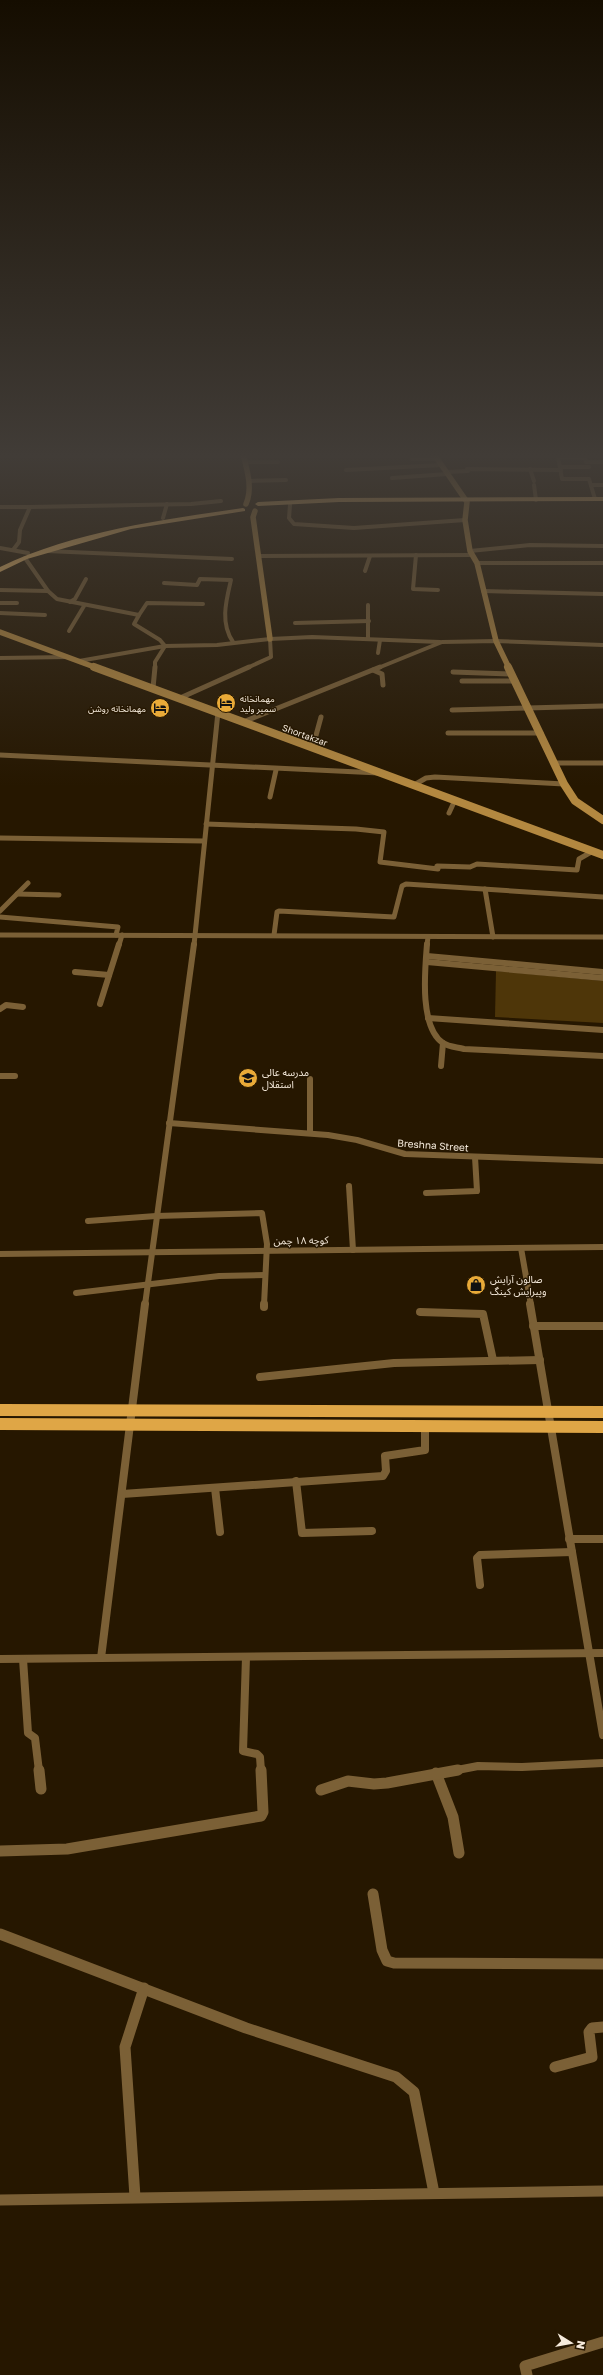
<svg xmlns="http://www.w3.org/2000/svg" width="603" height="2375" viewBox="0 0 603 2375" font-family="'Golos Text','Noto Sans Arabic',sans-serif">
<rect width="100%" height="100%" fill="#261700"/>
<path fill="#4e3609" d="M496,971l107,10v42l-108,-6z"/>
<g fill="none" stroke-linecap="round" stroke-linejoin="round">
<g stroke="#7b6036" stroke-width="4">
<path d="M412,459h25"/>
<path d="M245,462h33"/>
<path d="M561,467h28"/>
<path d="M530,469l4,12"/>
<path d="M346,470l95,-5"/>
<path d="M446,472l22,-1 -1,-2 94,1"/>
<path d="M392,478l55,-4"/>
<path d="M249,481l37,-1"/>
<path d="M534,485l2,15"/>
<path d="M591,485h12"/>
<path d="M595,499l-6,-20h-27l-4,-22 27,1 1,4h17"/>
<path d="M290,505l-1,13 5,6 60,4 111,-8"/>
<path d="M0,507h30"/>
<path d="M163,518l4,-14"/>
<path d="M0,548l28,5"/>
<path d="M13,550l6,-8 1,-12 10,-23 161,-3 30,-3"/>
<path d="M47,551l185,8"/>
<path d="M470,551l60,-6 73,1"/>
<path d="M416,555l-3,34 25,1"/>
<path d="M260,556l211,-1"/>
<path d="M25,558l23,33 9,8 82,16 -5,9 26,16 5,6 -10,16v6"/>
<path d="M477,563h126"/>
<path d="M365,571l5,-15"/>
<path d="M164,583l33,2 3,-6 31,1c-5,21 -11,43 2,62"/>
<path d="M0,590l48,1"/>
<path d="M483,591l120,3"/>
<path d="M70,602l5,-3 11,-20"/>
<path d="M0,603h17"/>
<path d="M368,605v34"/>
<path d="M0,613l45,2"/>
<path d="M139,615l8,-12 56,1"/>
<path d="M295,623l74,-2"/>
<path d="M69,631l15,-25"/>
<path d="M378,653l2,-13"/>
<path d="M0,658l68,-1"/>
<path d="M79,661l86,-15 52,-1 53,-6"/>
<path d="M247,668l24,-11 -1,-18 42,-2 128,5"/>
<path d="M378,668l64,-26 54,-1 107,4"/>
</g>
<g stroke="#7b6036" stroke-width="5">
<path d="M373,670l9,4 1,11"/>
<path d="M453,672l59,2"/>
<path d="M462,681h54"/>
<path d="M153,688l2,-21"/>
<path d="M180,698l69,-31"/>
<path d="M452,710l151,-4"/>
<path d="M243,722l137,-55"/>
<path d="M448,733h93"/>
<path d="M310,746l5,-7 6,-22"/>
<path d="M0,755l379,18"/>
<path d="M554,763h49"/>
<path d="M414,785l12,-7 9,-1 129,7"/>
<path d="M270,797l6,-27"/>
<path d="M449,813l6,-13"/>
<path d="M206,824l150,5 28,3 -4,30 58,7 -1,-3 33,1 7,-3 100,6 2,-11 14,-8"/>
<path d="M0,838l204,3"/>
<path d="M485,889l8,48"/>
<path d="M17,894l42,1"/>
<path d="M0,911l28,-28"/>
<path d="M0,917l118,10 -2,8"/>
<path d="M0,935l603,2"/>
<path d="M274,935l3,-23 2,-1 115,6 8,-31 4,-2 197,13"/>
<path d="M119,945l3,-10"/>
<path d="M194,945l24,-233"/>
<path d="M427,945l1,-8"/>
</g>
<g stroke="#7b6036" stroke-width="6">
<path d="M427,944c-2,25 -8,83 16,99 6,4 14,4 21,6l139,7"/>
<path d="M427,956l176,16"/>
<path d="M427,962l176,16"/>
<path d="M75,972l34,3"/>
<path d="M100,1004l19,-60"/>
<path d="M0,1009l6,-4 17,2"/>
<path d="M428,1018l175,12"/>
<path d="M441,1066l2,-23"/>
<path d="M0,1076h15"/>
<path d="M310,1079v54"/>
<path d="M169,1123l159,12 29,5 48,14 198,7"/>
<path d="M349,1186l4,64"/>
<path d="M426,1193l51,-2 -2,-34"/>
<path d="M88,1221l68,-5 106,-3 5,31 -3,61"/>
<path d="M521,1248l10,57"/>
<path d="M0,1254l603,-7"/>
<path d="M76,1293l143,-17 46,-1"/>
<path d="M145,1305l49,-361"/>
</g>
<g stroke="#7b6036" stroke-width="8">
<path d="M530,1304l73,431"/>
<path d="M264,1307v-3"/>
<path d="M420,1312l63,2 10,46"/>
<path d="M533,1326h70"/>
<path d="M260,1377l134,-14 146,-3"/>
<path d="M296,1481l6,52 70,-2"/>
<path d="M215,1488l5,44"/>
<path d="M122,1494l261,-18 3,-5 -1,-15 40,-6v-25"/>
<path d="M569,1539h34"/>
<path d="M480,1585l-3,-27 3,-3 92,-3"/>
<path d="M246,1657l-3,94 14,3 3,3 1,14"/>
<path d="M101,1658l44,-354"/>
<path d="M0,1659l603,-6"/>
<path d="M23,1659l5,74 7,5 4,33"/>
<path d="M452,1771l26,-5 44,1 81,-4"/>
</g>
<g stroke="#7b6036" stroke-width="11">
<path d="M39,1770l2,19"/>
<path d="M436,1773l17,44 6,36"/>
<path d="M321,1790l27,-9 26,3 13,-1 71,-13"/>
<path d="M0,1851l67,-2 194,-33 2,-4 -2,-42"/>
<path d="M373,1894l9,56 5,11 7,2 209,1"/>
<path d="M0,1934l246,94 150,49 18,15 20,101"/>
<path d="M555,2067l37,-10 -3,-25 3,-4 11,-1"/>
<path d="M135,2197l-10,-150 19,-59"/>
<path d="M0,2200l603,-9"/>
<path d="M527,2375l-2,-9 78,-24"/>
</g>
<g stroke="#b38840" stroke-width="5.5">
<path d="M243,454c4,16 10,34 3,50"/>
<path d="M431,454l5,3 31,45 -2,18 5,31 7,12 19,78 13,27"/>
<path d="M255,511l-2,6 17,122"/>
<path d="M0,632l97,36"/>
</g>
<g stroke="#b38840" stroke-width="8">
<path d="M94,667l509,188"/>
<path d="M508,667l56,117 11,17 28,19"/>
</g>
<g stroke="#dfa646" stroke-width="12">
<path d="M0,1410l603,2"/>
<path d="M0,1424l603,3"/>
</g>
<g fill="#fcc66f" fill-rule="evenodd">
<path d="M603,497v4l-264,1 -81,4 -3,-2 3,-2 81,-4z"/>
<path d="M243,508l2,1v2l-114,18 -104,30 -27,13v-5c75,-36 161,-47 243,-59z"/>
</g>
</g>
<linearGradient id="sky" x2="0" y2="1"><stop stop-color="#150d00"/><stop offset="0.58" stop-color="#413c37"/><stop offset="1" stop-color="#413c37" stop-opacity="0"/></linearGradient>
<rect width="603" height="786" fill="url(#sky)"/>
<defs>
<symbol id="hotel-disc" viewBox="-11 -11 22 22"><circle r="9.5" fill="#e9aa38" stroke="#261700"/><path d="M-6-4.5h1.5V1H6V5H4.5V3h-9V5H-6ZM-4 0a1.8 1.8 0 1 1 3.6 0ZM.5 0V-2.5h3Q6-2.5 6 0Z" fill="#111"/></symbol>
<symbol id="school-disc" viewBox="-11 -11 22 22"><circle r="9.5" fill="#e9aa38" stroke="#261700"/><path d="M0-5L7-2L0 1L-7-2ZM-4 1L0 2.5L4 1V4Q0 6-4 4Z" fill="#111"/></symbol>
<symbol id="shop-disc" viewBox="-11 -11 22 22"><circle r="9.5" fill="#e9aa38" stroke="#261700"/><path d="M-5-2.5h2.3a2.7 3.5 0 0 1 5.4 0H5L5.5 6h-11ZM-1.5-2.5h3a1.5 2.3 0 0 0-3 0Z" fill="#111"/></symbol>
</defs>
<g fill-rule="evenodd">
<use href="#hotel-disc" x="215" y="692" width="22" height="22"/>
<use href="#hotel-disc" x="149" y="697" width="22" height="22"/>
<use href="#school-disc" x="237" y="1067" width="22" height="22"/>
<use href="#shop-disc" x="465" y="1274" width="22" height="22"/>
</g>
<g text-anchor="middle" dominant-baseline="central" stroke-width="3" stroke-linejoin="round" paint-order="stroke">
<g font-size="9" fill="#f6ebdc" stroke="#261700" text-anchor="start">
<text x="240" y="698">مهمانخانه<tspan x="240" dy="10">سمیر ولید</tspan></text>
<text x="146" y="708" text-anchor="end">مهمانخانه روشن</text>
</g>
<g font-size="9" fill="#f6ebdc" stroke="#261700">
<text transform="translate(305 735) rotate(20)">Shortakzar</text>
</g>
<g font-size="10" fill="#f6ebdc" stroke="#261700" text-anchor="start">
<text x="262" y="1072">مدرسه عالی<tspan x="262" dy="12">استقلال</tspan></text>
<text x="490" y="1279">صالون آرایش<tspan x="490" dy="12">وپیرایش کینگ</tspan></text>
</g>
<g font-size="10" fill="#f6ebdc" stroke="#261700">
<text transform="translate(433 1145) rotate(4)">Breshna Street</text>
<text transform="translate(301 1240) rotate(-1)">كوچه ١٨ چمن</text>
</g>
</g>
<g transform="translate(571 2343) rotate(101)" stroke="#261700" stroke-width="3" paint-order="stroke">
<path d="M0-3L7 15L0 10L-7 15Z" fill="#f6ebdc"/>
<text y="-6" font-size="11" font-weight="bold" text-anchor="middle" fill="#f6ebdc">N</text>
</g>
</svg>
